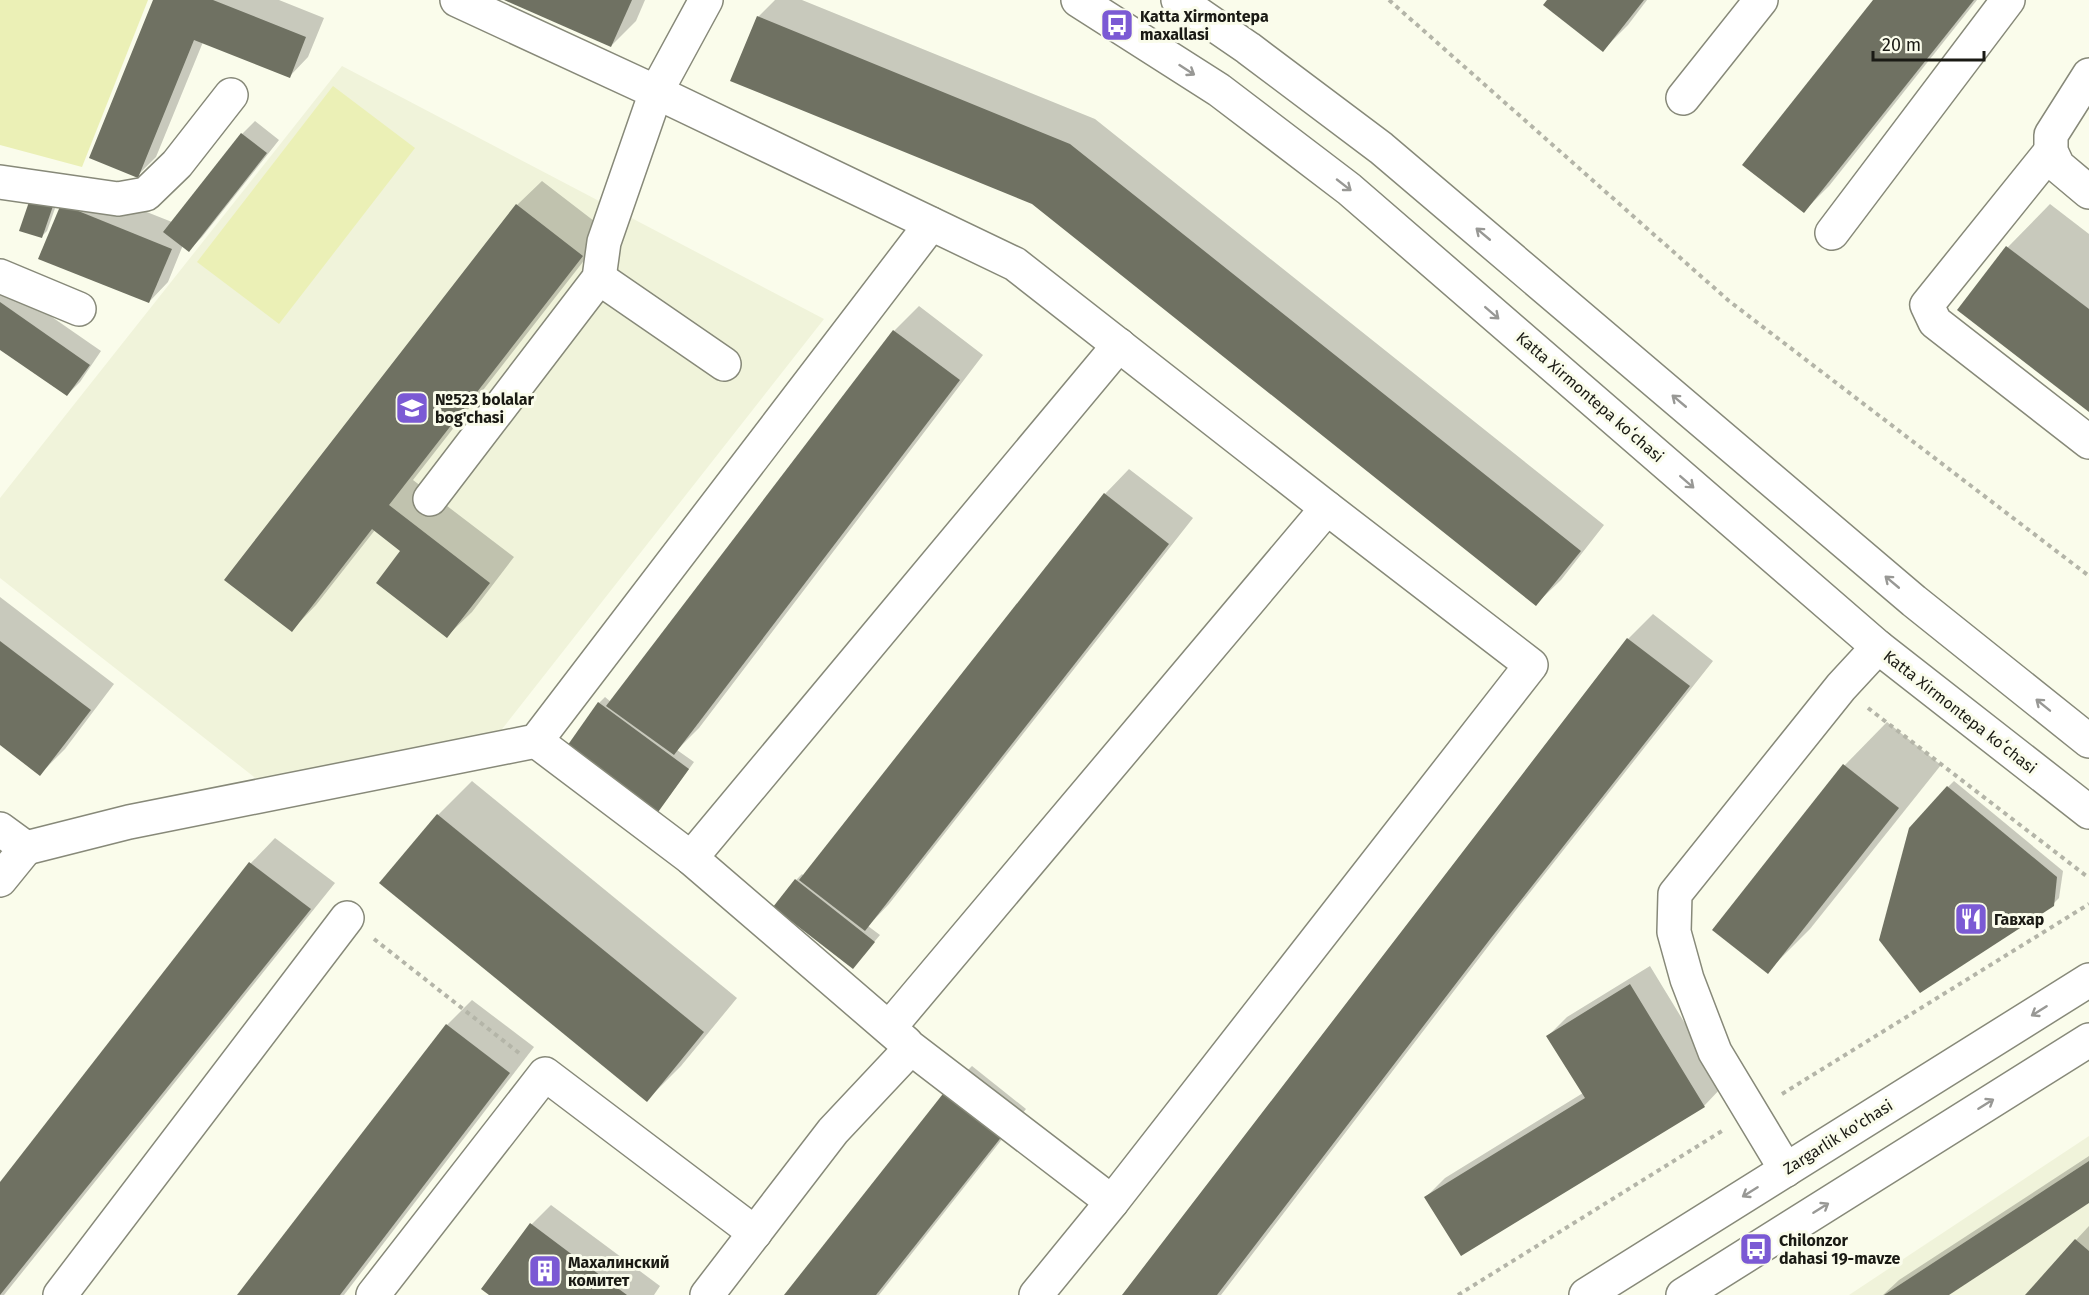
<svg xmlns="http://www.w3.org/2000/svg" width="2089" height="1295" viewBox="0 0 2089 1295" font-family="'Fira Sans',sans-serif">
<rect width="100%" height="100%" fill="#fafceb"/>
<g fill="#f0f3da">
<path d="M342,66l482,253 -325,414 -241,47 -258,-202v-80z"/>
<path d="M2089,1136v159h-240z"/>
</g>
<g fill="#ebf0b6">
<path d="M0,0h148l-66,167 -82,-22z"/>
<path d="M333,86l82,62 -136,176 -82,-62z"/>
</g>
<g fill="#0003">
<path d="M155,0h124l45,18 -16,39 -19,20 -86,-35 -47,115 -19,19z"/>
<path d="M508,0h137l-9,21 -25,25z"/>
<path d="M775,0h27l293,119 509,406 -43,55 -25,24 -504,-401 -274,-186z"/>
<path d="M1549,0h98l-19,25 -25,25z"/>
<path d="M1875,0h102l-148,186 -25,25z"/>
<path d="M255,121l24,19 -77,97 -13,13 -6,-5 -15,37 -19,20 -109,-44 41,-72 91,36 70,-88z"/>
<path d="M542,181l65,50 -194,249 101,77 -42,55 -25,24 -45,-85 -27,-21 -59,75 -24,25 225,-425z"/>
<path d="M59,197l-12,34 -6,6 -20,-7z"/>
<path d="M2050,204l39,30v176l-130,-100 49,-63z"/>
<path d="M0,281l101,70 -21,31 -13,13 -67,-47z"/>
<path d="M919,306l64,49 -284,373 -22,22 17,12 -32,44 -63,-103 6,-6 6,5 283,-371z"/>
<path d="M1129,469l64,49 -304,386 -21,22 12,9 -27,32 -57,-87 6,-6 2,2 301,-382z"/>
<path d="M0,597l114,87 -49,65 -25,25 -40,-31z"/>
<path d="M1653,614l60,47 -197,249 -295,385h-97l504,-656z"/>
<path d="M1887,722l54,43 -131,164 -43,43 -53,-42 131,-165z"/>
<path d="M472,781l265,217 -56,68 -34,34 -266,-217 57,-68z"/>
<path d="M1954,781l109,90 -4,27 -6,6 -105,-117z"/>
<path d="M275,838l60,45 -331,412h-4v-111l251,-321z"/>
<path d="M1650,966l73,120 -19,20 -278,91 19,-19 138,-85 -35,-57 19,-19z"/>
<path d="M472,1000l62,47 -190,248h-105l208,-270z"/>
<path d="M972,1066l54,43 -147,186h-93l161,-204z"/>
<path d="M2089,1156v45l-143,94h-63l16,-15z"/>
<path d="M551,1205l109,81 -6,9h-163l-8,-6 49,-65z"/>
<path d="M2089,1226v69h-62l49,-55z"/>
</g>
<g fill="#6f7162">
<path d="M153,0h60l93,37 -16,41 -96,-38 -56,138 -49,-20z"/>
<path d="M504,0h128l-21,47z"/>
<path d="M1547,0h97l-41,52 -60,-47z"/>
<path d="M1873,0h101l-170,213 -62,-48z"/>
<path d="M757,16l313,128 511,407 -45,55 -504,-402 -302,-123z"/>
<path d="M241,133l26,20 -78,99 -26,-20z"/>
<path d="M31,196l23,7 -12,35 -23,-7z"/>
<path d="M61,204l111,45 -23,54 -111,-44z"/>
<path d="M516,204l67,52 -194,249 101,78 -43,55 -71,-55 24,-32 -28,-22 -80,103 -68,-52z"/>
<path d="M2006,246l83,63v103l-132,-102z"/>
<path d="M0,302l90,63 -23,31 -67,-46z"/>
<path d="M893,330l67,50 -286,375 -68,-49z"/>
<path d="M1104,493l65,51 -304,387 -66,-51z"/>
<path d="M1627,638l63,48 -199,252 -274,357h-95z"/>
<path d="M0,641l91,69 -51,66 -40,-31z"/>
<path d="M598,702l91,67 -33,46 -91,-66z"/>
<path d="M1843,764l56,44 -131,166 -56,-44z"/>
<path d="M1947,786l110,91 -3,29 -134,87 -41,-53 30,-112z"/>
<path d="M437,814l267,218 -57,70 -268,-219z"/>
<path d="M249,862l62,47 -311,386v-113z"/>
<path d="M795,879l80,63 -22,27 -80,-62z"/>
<path d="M1630,984l75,123 -244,149 -37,-59 161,-99 -39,-62z"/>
<path d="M446,1024l64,49 -170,222h-103z"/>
<path d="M946,1090l57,45 -127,160h-92z"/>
<path d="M2089,1161v42l-140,92h-65z"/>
<path d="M530,1223l40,30 57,42h-138l-8,-6z"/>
<path d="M2075,1239l14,12v44h-64z"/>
</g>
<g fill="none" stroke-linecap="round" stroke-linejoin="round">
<defs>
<g id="minor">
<path d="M706,0l-50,92 359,172 312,244 204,157 -419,537 -76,93"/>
<path d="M2089,75l-38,60v16l7,15 31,26"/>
<path d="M1683,98l78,-98"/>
<path d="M2051,151l-124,154 8,17 154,120"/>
<path d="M0,182l118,17 28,-5 31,-30 54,-69"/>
<path d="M1832,233l176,-233"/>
<path d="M0,276l79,33"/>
<path d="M599,278l125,86"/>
<path d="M430,499l169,-221 5,-36 52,-150 -199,-92"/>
<path d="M536,741l155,117 215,185"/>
<path d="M0,829l26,19 -26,32"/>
<path d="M26,848l103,-26 407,-81 395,-517"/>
<path d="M691,858l428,-513"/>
<path d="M889,1028l438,-520"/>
<path d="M1786,1170l-71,-118 -28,-73 -13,-47 1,-38 166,-207 37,-40"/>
<path d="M60,1295l287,-377"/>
<path d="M373,1295l172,-221 210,159"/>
<path d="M707,1295l126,-164 78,-83 201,154"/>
</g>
<g id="major">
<path d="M1078,0l141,90 130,99 529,458 211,165"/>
<path d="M1178,0l70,48 133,100 533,453 175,140"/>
<path d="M1586,1295l503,-315"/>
<path d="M1683,1295l406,-255"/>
</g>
</defs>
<use href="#minor" stroke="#878979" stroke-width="36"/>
<use href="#major" stroke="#878979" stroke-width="36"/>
<g stroke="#b4b5a8" stroke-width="4" stroke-dasharray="4.5 4.5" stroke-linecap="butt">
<path d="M1389,0l340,301 360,275"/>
<path d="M1868,708l221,170"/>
<path d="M374,939l145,114"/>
<path d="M1782,1094l307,-190"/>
<path d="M1458,1295l264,-164"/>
</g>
<use href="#minor" stroke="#fff" stroke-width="33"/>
<use href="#major" stroke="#fff" stroke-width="33"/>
</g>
<defs><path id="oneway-shaft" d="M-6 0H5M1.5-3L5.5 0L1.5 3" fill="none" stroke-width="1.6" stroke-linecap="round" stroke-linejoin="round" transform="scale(1.5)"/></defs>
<g stroke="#989895">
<use href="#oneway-shaft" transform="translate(1187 70) rotate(33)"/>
<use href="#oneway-shaft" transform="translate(1344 185) rotate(38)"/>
<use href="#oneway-shaft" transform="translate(1483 234) rotate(-140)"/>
<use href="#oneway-shaft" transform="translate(1492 313) rotate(41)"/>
<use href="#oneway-shaft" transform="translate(1679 401) rotate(-140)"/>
<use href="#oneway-shaft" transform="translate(1687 482) rotate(41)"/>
<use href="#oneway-shaft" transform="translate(1892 582) rotate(-140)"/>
<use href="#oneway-shaft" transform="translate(2043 705) rotate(-141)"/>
<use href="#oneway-shaft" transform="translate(2039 1011) rotate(148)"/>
<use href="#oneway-shaft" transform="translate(1986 1104) rotate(-32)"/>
<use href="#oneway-shaft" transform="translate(1750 1192) rotate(148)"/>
<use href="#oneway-shaft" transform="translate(1821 1208) rotate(-32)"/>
</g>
<defs>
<symbol id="bus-square" viewBox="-11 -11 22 22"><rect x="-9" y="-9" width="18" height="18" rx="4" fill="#7b5ad4" stroke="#fafceb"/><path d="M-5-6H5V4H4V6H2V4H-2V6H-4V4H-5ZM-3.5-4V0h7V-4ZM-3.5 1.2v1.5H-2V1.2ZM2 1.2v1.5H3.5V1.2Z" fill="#fff"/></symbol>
<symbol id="school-square" viewBox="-11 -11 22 22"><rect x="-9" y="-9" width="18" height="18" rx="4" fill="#7b5ad4" stroke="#fafceb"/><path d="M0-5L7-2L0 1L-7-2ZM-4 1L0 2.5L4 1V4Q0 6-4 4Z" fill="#fff"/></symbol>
<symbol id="restaurant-square" viewBox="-11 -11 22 22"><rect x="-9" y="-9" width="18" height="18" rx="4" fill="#7b5ad4" stroke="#fafceb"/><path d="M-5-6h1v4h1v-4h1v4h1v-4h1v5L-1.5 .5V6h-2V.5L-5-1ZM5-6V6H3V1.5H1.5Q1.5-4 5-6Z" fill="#fff"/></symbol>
<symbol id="building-square" viewBox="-11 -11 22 22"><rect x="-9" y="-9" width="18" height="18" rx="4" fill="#7b5ad4" stroke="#fafceb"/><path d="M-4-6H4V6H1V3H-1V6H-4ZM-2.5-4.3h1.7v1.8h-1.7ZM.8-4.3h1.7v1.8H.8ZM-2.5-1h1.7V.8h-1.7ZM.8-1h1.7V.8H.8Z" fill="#fff"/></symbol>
</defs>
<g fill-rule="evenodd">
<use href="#bus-square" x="1098" y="6" width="38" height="38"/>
<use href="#school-square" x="393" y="389" width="38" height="38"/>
<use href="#restaurant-square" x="1952" y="900" width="38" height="38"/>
<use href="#bus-square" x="1737" y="1230" width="38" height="38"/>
<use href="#building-square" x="526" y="1252" width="38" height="38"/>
</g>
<g text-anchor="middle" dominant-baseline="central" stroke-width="6" stroke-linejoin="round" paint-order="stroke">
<g font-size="16" font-weight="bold" fill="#1a1a14" stroke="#fafceb" text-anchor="start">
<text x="1140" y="16">Katta Xirmontepa<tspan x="1140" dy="18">maxallasi</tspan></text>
<text x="435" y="399">№523 bolalar<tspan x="435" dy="18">bog'chasi</tspan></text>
<text x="1994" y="919">Гавхар</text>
<text x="1779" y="1240">Chilonzor<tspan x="1779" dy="18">dahasi 19-mavze</tspan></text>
<text x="568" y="1262">Махалинский<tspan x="568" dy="18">комитет</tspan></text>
</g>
<g font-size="16" fill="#1a1a14" stroke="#fafceb">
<text transform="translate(1590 397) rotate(41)">Katta Xirmontepa koʻchasi</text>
<text transform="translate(1960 712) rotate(38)">Katta Xirmontepa koʻchasi</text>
<text transform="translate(1838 1137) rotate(-32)">Zargarlik ko'chasi</text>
</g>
</g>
<path d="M1873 51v9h111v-9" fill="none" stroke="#1a1a14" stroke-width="3"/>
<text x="1882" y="51" font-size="18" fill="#1a1a14" stroke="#fafceb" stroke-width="4.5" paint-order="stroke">20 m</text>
</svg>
